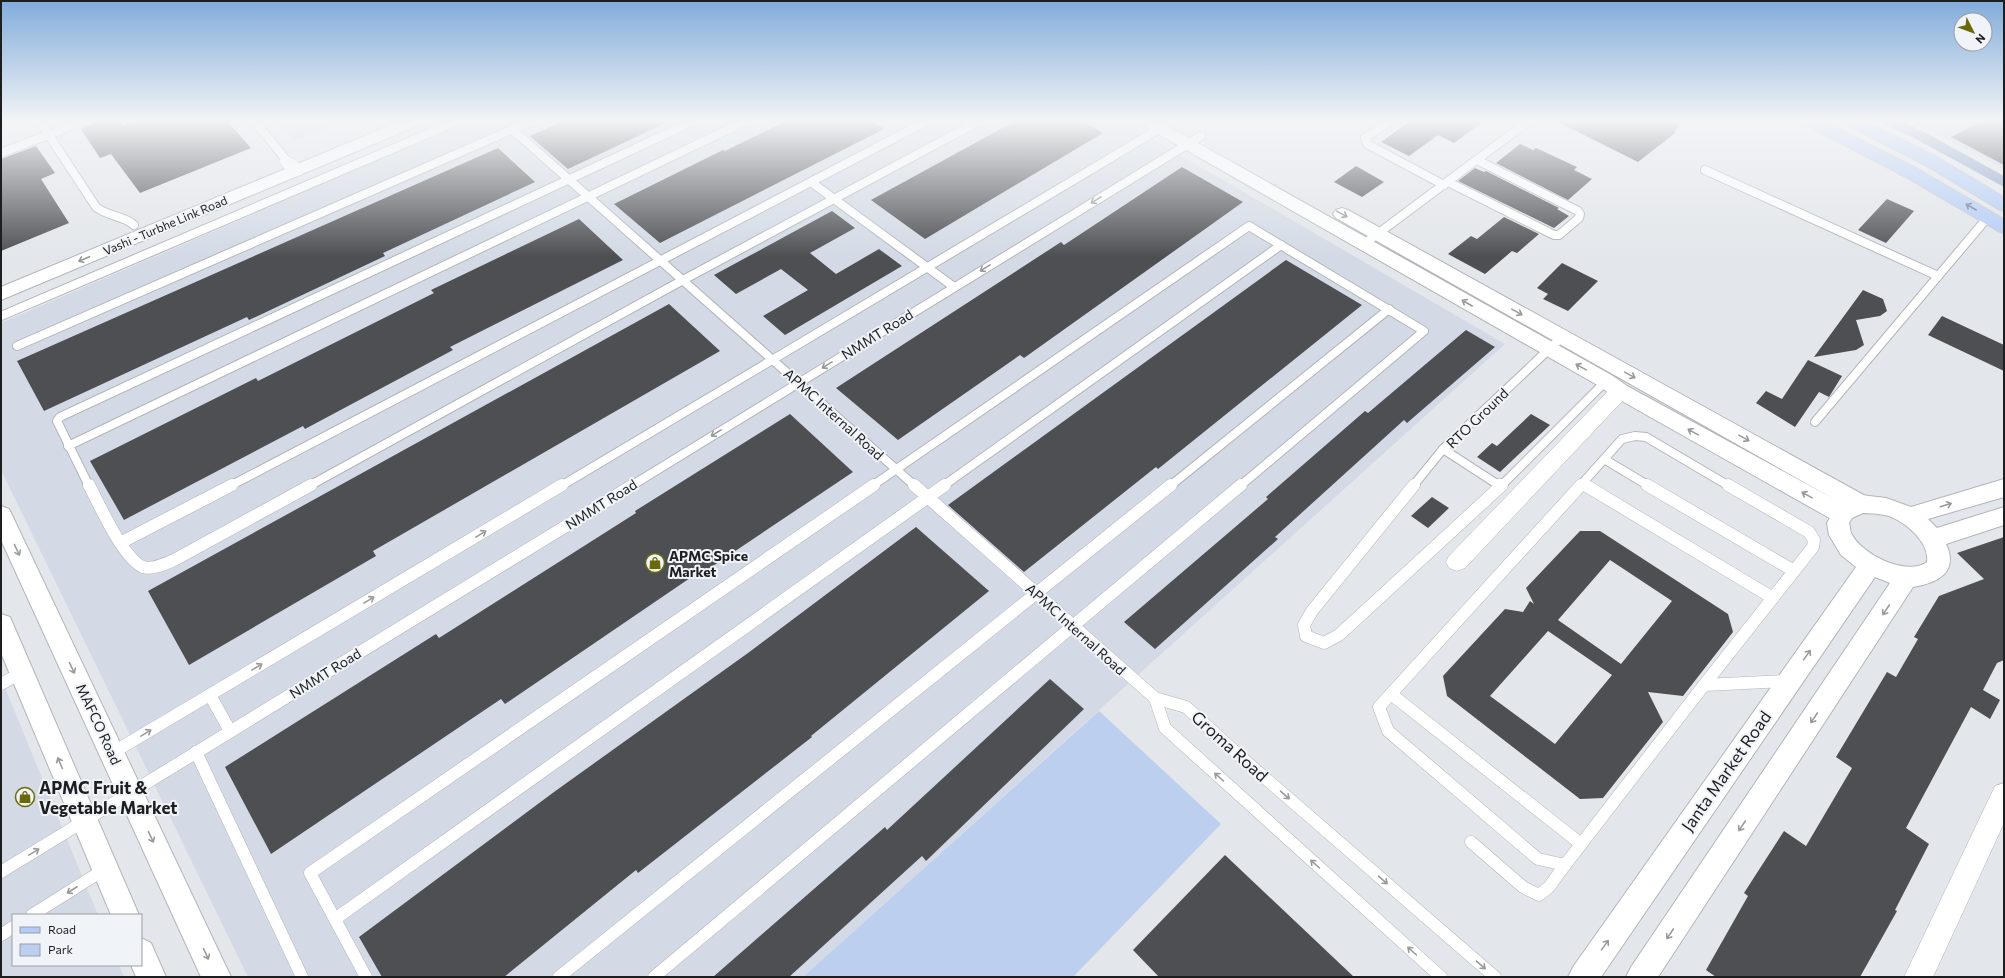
<svg xmlns="http://www.w3.org/2000/svg" width="2005" height="978" viewBox="0 0 2005 978" font-family="Commissioner,sans-serif">
<rect width="100%" height="100%" fill="#e3e6ea"/>
<g fill="#d3dae5">
<path d="M277,120h67l-49,20z"/>
<path d="M472,120h648l385,224 -702,633h-555l-247,-507v-147z"/>
<path d="M1908,120h96v49l-69,-36z"/>
<path d="M1,678l97,237h-85v50h106l5,12h-123z"/>
</g>
<path fill="#bdcfee" d="M1099,711l122,113 -148,153h-270z"/>
<g fill="none" stroke-linecap="round" stroke-linejoin="round">
<path fill="#889fc5" fill-rule="evenodd" d="M1880,120h19l27,13 78,43v11l-88,-48 -34,-16z"/>
</g>
<g fill="#4d4f53" fill-rule="evenodd">
<path d="M97,120h22l4,6 15,-6h88l25,28 -111,45 -29,-39 -11,4 -19,-29z"/>
<path d="M566,120h106l-104,49 -38,-33z"/>
<path d="M788,120h83l13,9 -224,114 -46,-39 109,-54 2,1z"/>
<path d="M1017,120h64l22,13 -178,106 -54,-39z"/>
<path d="M1408,120h77l-31,23 -16,-8 -29,21 -28,-14 29,-21z"/>
<path d="M1554,120h126l-5,13 -37,29z"/>
<path d="M1984,120h20v45l-53,-28z"/>
<path d="M1520,144l13,6 3,-2 41,19 -3,3 18,9 -24,21 -72,-37z"/>
<path d="M36,146l19,27 -14,6 28,44 -68,28v-92z"/>
<path d="M498,148l37,34 -152,71 2,3 -136,64 -2,-3 -203,94 -27,-50z"/>
<path d="M1356,166l28,16 -22,15 -28,-15z"/>
<path d="M1182,167l61,35 -219,156 -4,-3 -122,85 -62,-52 225,-146 3,3z"/>
<path d="M1475,168l9,4 2,-1 73,37 -2,1 12,7 -15,12 -96,-47z"/>
<path d="M1887,199l27,12 -28,32 -28,-13z"/>
<path d="M832,211l23,17 -45,25 26,21 43,-25 23,17 -117,69 -22,-19 45,-26 -27,-21 -45,25 -22,-19z"/>
<path d="M1504,217l35,17 -22,19 -5,-2 -27,23 -37,-20 23,-18 6,3z"/>
<path d="M579,219l44,41 -173,87 3,3 -148,79 -2,-3 -179,94 -34,-59 166,-83 2,3 176,-88 -3,-3z"/>
<path d="M1286,260l76,45 -204,164 -2,-2 -132,105 -76,-67z"/>
<path d="M1562,263l36,18 -30,30 -25,-12 5,-5 -11,-6z"/>
<path d="M1863,290l20,9 4,12 -7,5 -24,4 8,25 -8,5 -42,7z"/>
<path d="M669,304l51,47 -347,200 3,5 -187,109 -41,-74z"/>
<path d="M1942,316l62,29v26l-76,-36z"/>
<path d="M1466,330l29,17 -88,76 -3,-3 -129,117 3,2 -123,110 -31,-27 144,-123 -2,-2 99,-86 3,2z"/>
<path d="M1808,360l34,16 -13,21 -10,-5 -24,35 -39,-24 10,-12 16,8z"/>
<path d="M790,414l63,58 -158,106 -2,-2 -188,128 -4,-5 -230,155 -46,-87 211,-133 3,4 197,-125 -1,-2z"/>
<path d="M1531,414l19,11 -50,47 -23,-15 15,-14 5,3z"/>
<path d="M1432,497l17,11 -21,20 -17,-12z"/>
<path d="M916,527l73,64 -178,145 1,1 -174,136 -2,-3 -132,107h-122l-23,-40 195,-145 194,-139z"/>
<path d="M1580,531h20l128,83 5,18 -50,64 -35,-4 15,30 -60,76 -23,1 -133,-103 -4,-20 62,-67 18,3 7,-11 4,3 -8,-16zM1610,560l62,41 -51,63 -63,-44zM1548,631l64,44 -57,69 -65,-48z"/>
<path d="M2004,537v123l-7,3 -14,27 17,10 -10,19 -19,-12 -65,121 23,16 -34,66 2,1 -37,66h-144l-10,-7 42,-74 -4,-3 40,-62 22,15 46,-78 -16,-11 51,-85 9,5 22,-38 -4,-2 25,-41 45,-17 -27,-26z"/>
<path d="M1050,679l34,30 -158,152 -4,-5 -133,121h-76l172,-150 2,3z"/>
<path d="M1225,855l129,122h-195l-26,-27z"/>
</g>
<g fill="none" stroke-linecap="round" stroke-linejoin="round">
<defs>
<g id="service-far1">
<path d="M39,120l57,87c12,10 27,8 38,18"/>
<path d="M254,120l33,41"/>
<path d="M1392,120l-27,18 2,6 77,41"/>
<path d="M513,130l402,356"/>
<path d="M1,153l86,-33"/>
<path d="M1705,170l233,106"/>
<path d="M811,182l143,105"/>
<path d="M1448,182l106,53h5l20,-17 1,-4 -2,-3 -101,-51"/>
<path d="M1364,244l166,-124"/>
<path d="M1,316l459,-196"/>
<path d="M17,346l517,-226"/>
<path d="M1815,422l173,-205"/>
<path d="M68,446l680,-326"/>
<path d="M1604,459l45,27"/>
<path d="M1582,483l4,3"/>
<path d="M89,486l-32,-65 3,-4 636,-297"/>
<path d="M230,486l699,-366"/>
<path d="M309,486l374,-206 298,-160"/>
<path d="M561,486l613,-366"/>
<path d="M631,486l570,-350"/>
<path d="M872,486l377,-260 175,105 -184,155"/>
<path d="M943,486l338,-241"/>
<path d="M1170,486l219,-177"/>
<path d="M1413,486l30,-37"/>
<path d="M1500,486l-57,-37 119,-112"/>
<path d="M1501,486l105,-105"/>
<path d="M1580,486l42,-47 13,-3 11,1 83,49"/>
</g>
<g id="service">
<path d="M89,485c10,19 35,75 54,82 11,3 24,-4 33,-8l135,-74"/>
<path d="M914,485l241,213 31,9 56,51 253,219"/>
<path d="M1414,485l-102,126 -8,14 2,11 18,7 15,-8 162,-149"/>
<path d="M1499,485l2,1 1,-1"/>
<path d="M1581,485l-202,222 9,24 150,128 27,6 139,-180"/>
<path d="M1585,485l188,113"/>
<path d="M1647,485l147,86"/>
<path d="M120,543l112,-58"/>
<path d="M1,684l20,-11"/>
<path d="M1704,685l109,-138 1,-7 -5,-8 -81,-47"/>
<path d="M1704,685l83,-4"/>
<path d="M1391,694l190,150"/>
<path d="M210,695l20,36"/>
<path d="M1155,698l10,30 276,249"/>
<path d="M196,752l106,225"/>
<path d="M112,753l450,-268"/>
<path d="M1471,842l52,45 16,8 10,-8 16,-22"/>
<path d="M1,872l632,-387"/>
<path d="M32,915l73,-46"/>
<path d="M335,919l610,-434"/>
<path d="M1,935l12,-8"/>
<path d="M366,977l-56,-104 564,-388"/>
<path d="M559,977l612,-492"/>
<path d="M654,977l587,-492"/>
</g>
<g id="minor">
<path d="M287,156c8,2 13,8 17,15l-2,4c-12,2 -17,-5 -23,-14l2,-3z"/>
<path d="M1620,384l7,2 3,5 -3,5 -162,172 -8,3 -8,-3 -3,-6 3,-6 164,-170z"/>
<path d="M2004,783v40l-71,154h-29l91,-191z"/>
</g>
<path id="tertiary" d="M1137,120h20l456,256 14,10 207,113 -498,-281 -3,-4 3,-4 6,-2 6,2 521,288 3,6 -3,6 -8,3 -12,-5 3,6 -3,6 -8,3 -8,-3 -220,-124 -14,-10 -460,-263z"/>
<g id="secondary">
<path d="M403,120h23l-2,3 -423,177v-13z"/>
<path d="M2004,479v18l-76,22 9,9 67,-21v18l-58,19c13,28 -8,39 -33,43l-255,390h-32l5,-10 259,-384 -15,-6 -274,400h-33l5,-10 283,-400 -15,-12 -12,-20 -2,-12 9,-17 25,-11 25,3 25,9zM1863,513c9,0 18,1 26,3 16,6 41,26 38,46 -21,15 -66,-8 -76,-29 -1,-3 -1,-7 -2,-10l3,-5z"/>
<path d="M1,506l8,3 3,6 219,462h-30l-200,-437z"/>
<path d="M1,614l9,3 3,7 126,291h-28l-110,-262z"/>
<path d="M141,938l10,5 15,34h-30l-5,-12h10z"/>
</g>
<g id="primary">
<path d="M1800,120h21l95,48 88,51v14l-6,-2 -94,-55 -102,-53z"/>
<path d="M1841,120h21l75,37 67,40v14l-6,-2 -73,-44 -82,-42z"/>
</g>
</defs>
<use href="#service-far1" stroke="#b2b5b9" stroke-width="10"/>
<use href="#service" stroke="#b2b5b9" stroke-width="13"/>
<use href="#minor" stroke="#b2b5b9" stroke-width="1"/>
<use href="#tertiary" stroke="#b2b5b9" stroke-width="2"/>
<use href="#secondary" stroke="#b2b5b9" stroke-width="2"/>
<use href="#primary" stroke="#c4c4c5" stroke-width="2"/>
<use href="#service-far1" stroke="#fff" stroke-width="8"/>
<use href="#service" stroke="#fff" stroke-width="12"/>
<use href="#minor" fill="#fff" fill-rule="evenodd"/>
<use href="#tertiary" fill="#fff" fill-rule="evenodd"/>
<use href="#secondary" fill="#fff" fill-rule="evenodd"/>
<use href="#primary" fill="#b2cbf7" fill-rule="evenodd"/>
</g>
<defs><path id="oneway-shaft" d="M-6 0H5M1.5-3L5.5 0L1.5 3" fill="none" stroke-width="1.6" stroke-linecap="round" stroke-linejoin="round"/></defs>
<g stroke="#999a9b">
<use href="#oneway-shaft" transform="translate(1096 200) rotate(148)"/>
<use href="#oneway-shaft" transform="translate(1342 214) rotate(29)"/>
<use href="#oneway-shaft" transform="translate(84 259) rotate(157)"/>
<use href="#oneway-shaft" transform="translate(985 268) rotate(148)"/>
<use href="#oneway-shaft" transform="translate(1467 303) rotate(-150)"/>
<use href="#oneway-shaft" transform="translate(1517 312) rotate(29)"/>
<use href="#oneway-shaft" transform="translate(827 365) rotate(148)"/>
<use href="#oneway-shaft" transform="translate(1581 367) rotate(-151)"/>
<use href="#oneway-shaft" transform="translate(1630 375) rotate(29)"/>
<use href="#oneway-shaft" transform="translate(1693 432) rotate(-151)"/>
<use href="#oneway-shaft" transform="translate(716 433) rotate(148)"/>
<use href="#oneway-shaft" transform="translate(1744 438) rotate(29)"/>
<use href="#oneway-shaft" transform="translate(1807 495) rotate(-151)"/>
<use href="#oneway-shaft" transform="translate(1946 505) rotate(-17)"/>
<use href="#oneway-shaft" transform="translate(481 534) rotate(-31)"/>
<use href="#oneway-shaft" transform="translate(17 550) rotate(65)"/>
<use href="#oneway-shaft" transform="translate(369 600) rotate(-31)"/>
<use href="#oneway-shaft" transform="translate(1886 610) rotate(124)"/>
<use href="#oneway-shaft" transform="translate(1807 655) rotate(-55)"/>
<use href="#oneway-shaft" transform="translate(257 667) rotate(-31)"/>
<use href="#oneway-shaft" transform="translate(72 668) rotate(65)"/>
<use href="#oneway-shaft" transform="translate(1814 718) rotate(124)"/>
<use href="#oneway-shaft" transform="translate(146 733) rotate(-31)"/>
<use href="#oneway-shaft" transform="translate(60 763) rotate(-113)"/>
<use href="#oneway-shaft" transform="translate(1219 777) rotate(-138)"/>
<use href="#oneway-shaft" transform="translate(1285 795) rotate(41)"/>
<use href="#oneway-shaft" transform="translate(1742 826) rotate(124)"/>
<use href="#oneway-shaft" transform="translate(151 837) rotate(65)"/>
<use href="#oneway-shaft" transform="translate(34 852) rotate(-31)"/>
<use href="#oneway-shaft" transform="translate(1315 864) rotate(-138)"/>
<use href="#oneway-shaft" transform="translate(1383 880) rotate(41)"/>
<use href="#oneway-shaft" transform="translate(72 890) rotate(147)"/>
<use href="#oneway-shaft" transform="translate(1670 934) rotate(124)"/>
<use href="#oneway-shaft" transform="translate(1605 945) rotate(-55)"/>
<use href="#oneway-shaft" transform="translate(1412 951) rotate(-138)"/>
<use href="#oneway-shaft" transform="translate(206 954) rotate(65)"/>
<use href="#oneway-shaft" transform="translate(1481 965) rotate(41)"/>
</g>
<use stroke="#68748c" href="#oneway-shaft" transform="translate(1971 207) rotate(-150)"/>
<linearGradient id="sky" x2="0" y2="1"><stop stop-color="#81acda"/><stop offset="0.47" stop-color="#f2f4f6"/><stop offset="1" stop-color="#f2f4f6" stop-opacity="0"/></linearGradient>
<rect width="2005" height="257" fill="url(#sky)"/>
<defs>
<symbol id="shop-ring" viewBox="-11 -11 22 22"><circle r="9.5" fill="#f0f3f8" stroke="#696907" stroke-width="1.5"/><path d="M-5-2.5h2.3a2.7 3.5 0 0 1 5.4 0H5L5.5 6h-11ZM-1.5-2.5h3a1.5 2.3 0 0 0-3 0Z" fill="#696907"/></symbol>
</defs>
<g fill-rule="evenodd">
<use href="#shop-ring" x="644" y="552" width="22" height="22"/>
<use href="#shop-ring" x="14" y="786" width="22" height="22"/>
</g>
<g text-anchor="middle" dominant-baseline="central" stroke-width="4" stroke-linejoin="round" paint-order="stroke">
<g font-size="12" fill="#1d1e20" stroke="#f0f3f8">
<text transform="translate(165 225) rotate(-23)">Vashi - Turbhe Link Road</text>
</g>
<g font-size="14" fill="#1d1e20" stroke="#f0f3f8">
<text transform="translate(877 334) rotate(-32)">NMMT Road</text>
<text transform="translate(834 414) rotate(42)">APMC Internal Road</text>
<text transform="translate(1477 418) rotate(-44)">RTO Ground</text>
<text transform="translate(601 504) rotate(-32)">NMMT Road</text>
<text transform="translate(1076 629) rotate(42)">APMC Internal Road</text>
<text transform="translate(325 673) rotate(-32)">NMMT Road</text>
<text transform="translate(99 724) rotate(65)">MAFCO Road</text>
</g>
<g font-size="14" font-weight="bold" fill="#1d1e20" stroke="#f0f3f8" text-anchor="start">
<text x="669" y="555">APMC Spice<tspan x="669" dy="16">Market</tspan></text>
</g>
<g font-size="17" fill="#1d1e20" stroke="#f0f3f8">
<text transform="translate(1230 746) rotate(42)">Groma Road</text>
<text transform="translate(1726 771) rotate(-55)">Janta Market Road</text>
</g>
<g font-size="17" font-weight="bold" fill="#1d1e20" stroke="#f0f3f8" text-anchor="start">
<text x="39" y="787">APMC Fruit &amp;<tspan x="39" dy="20">Vegetable Market</tspan></text>
</g>
</g>
<rect width="2005" height="978" fill="none" stroke="#1d1e20" stroke-width="4"/>
<rect x="12" y="914" width="130" height="52" fill="#f0f3f8" stroke="#9c9ea2"/>
<rect x="20" y="927" width="20" height="6" fill="#b2cbf7" stroke="#9c9ea2"/>
<text x="48" y="934" font-size="12" fill="#1d1e20">Road</text>
<rect x="20" y="944" width="20" height="12" fill="#bdcfee" stroke="#9c9ea2"/>
<text x="48" y="954" font-size="12" fill="#1d1e20">Park</text>
<g transform="translate(1973 32) rotate(132)"><circle r="19" fill="#f0f3f8" stroke="#9c9ea2"/>
<path d="M0-3L7 15L0 10L-7 15Z" fill="#696907"/>
<text y="-6" font-size="11" font-weight="bold" text-anchor="middle" fill="#1d1e20">N</text>
</g>
</svg>
